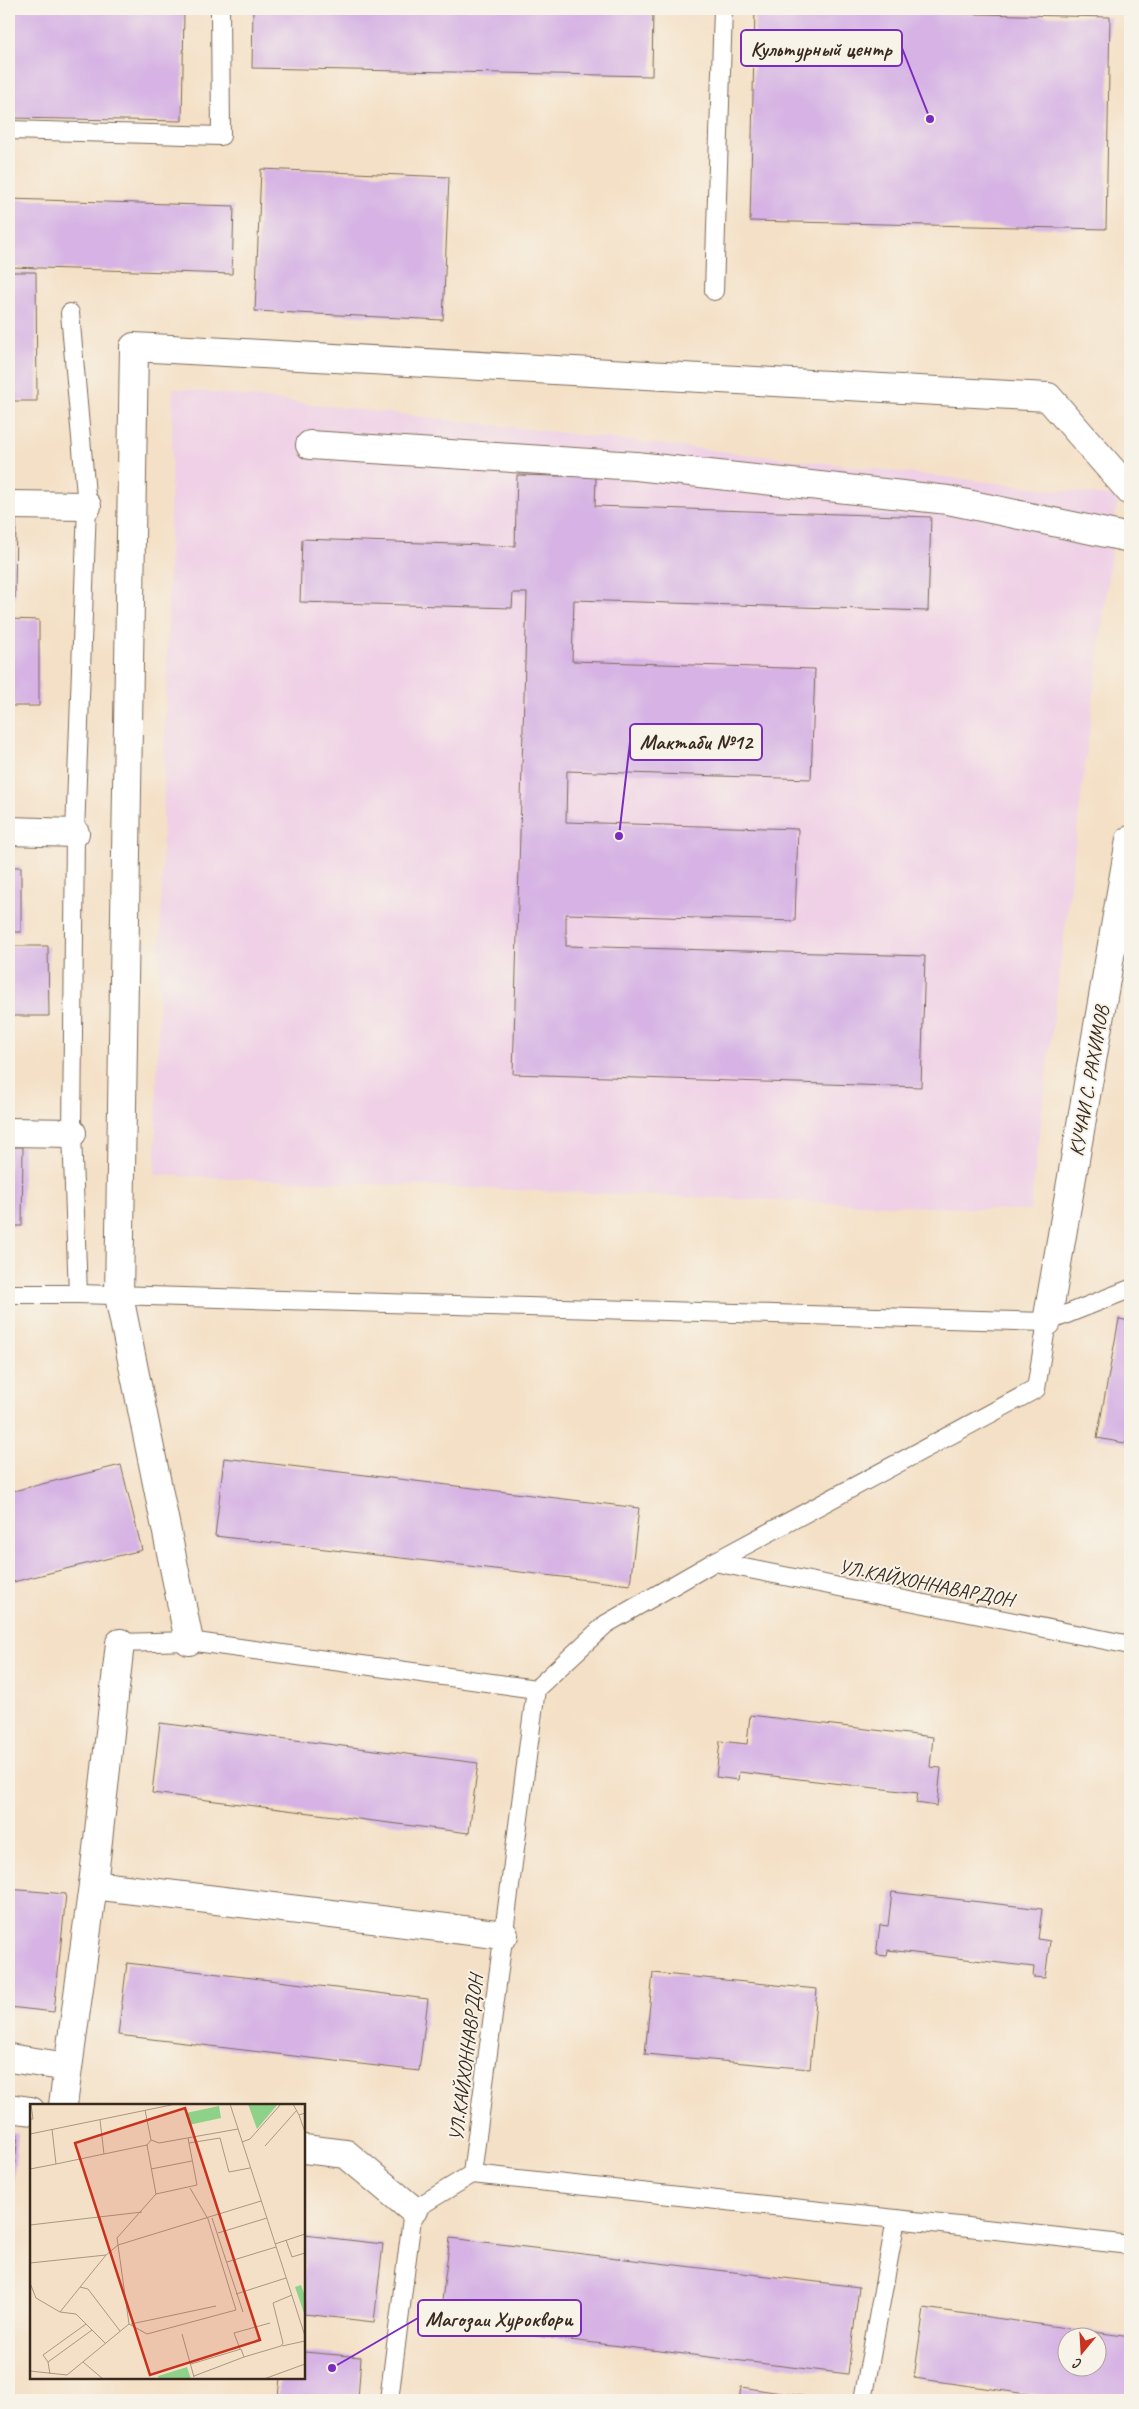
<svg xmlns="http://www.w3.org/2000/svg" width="1139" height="2409" viewBox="0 0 1139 2409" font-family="Caveat,sans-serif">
<rect width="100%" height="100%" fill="#f7f3e8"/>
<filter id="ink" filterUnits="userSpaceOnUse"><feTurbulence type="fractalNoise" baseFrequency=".02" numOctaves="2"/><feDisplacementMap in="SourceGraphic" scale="10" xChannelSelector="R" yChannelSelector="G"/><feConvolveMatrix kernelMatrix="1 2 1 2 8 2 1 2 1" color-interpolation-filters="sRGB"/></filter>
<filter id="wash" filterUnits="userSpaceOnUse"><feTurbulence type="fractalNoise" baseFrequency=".0096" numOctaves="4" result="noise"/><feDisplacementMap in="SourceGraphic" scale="20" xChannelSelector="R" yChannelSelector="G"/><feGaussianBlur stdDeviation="1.12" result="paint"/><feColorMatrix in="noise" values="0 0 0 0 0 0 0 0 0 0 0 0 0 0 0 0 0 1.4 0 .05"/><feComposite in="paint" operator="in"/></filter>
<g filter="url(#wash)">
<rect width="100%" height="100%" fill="#f4e0c6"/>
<path fill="#efd0e6" d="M173,388l945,109 -88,714 -875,-36z"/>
<g id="blocks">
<g fill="#d6b3e4" fill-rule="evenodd">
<path d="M9,9l175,3 -2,109 -173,-3z"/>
<path d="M253,9h400l-1,67 -400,-8z"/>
<path d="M755,9l355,8 -4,212 -356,-8z"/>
<path d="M261,169l188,8 -6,143 -188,-9z"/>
<path d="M9,199l225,7 -2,68 -223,-7z"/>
<path d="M9,272h27l1,129h-28z"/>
<path d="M517,475l79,2 -1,29 336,11 -3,94 -354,-11 -2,61 243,8 -4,110 -244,-8 -1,51 232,7 -3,92 -229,-7v32l359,10 -4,131 -408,-13 14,-481h-14l-1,15 -212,-6 2,-63 213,7z"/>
<path d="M9,519h7l-1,79h-6z"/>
<path d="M9,619l30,1v86h-30z"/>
<rect x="9" y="867" width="12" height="65"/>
<path d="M9,946h39l1,70h-40z"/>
<path d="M9,1147h14l-1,79h-13z"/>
<path d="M1119,1319l11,2v123l-33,-6z"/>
<path d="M224,1458l415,50 -9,77 -415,-49z"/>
<path d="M121,1465l21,85 -133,33v-91z"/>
<path d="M750,1715l183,22 -3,30 11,1 -4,38 -21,-3 2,-10 -179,-21 -1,8 -22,-3 4,-36 27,3z"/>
<path d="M160,1723l318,40 -9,70 -317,-40z"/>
<path d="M9,1889l57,5 -12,118 -45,-5z"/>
<path d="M892,1892l150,17 -4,30 12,2 -5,37 -12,-1 1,-10 -146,-17 -1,6 -11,-1 4,-30 8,1z"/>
<path d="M127,1963l301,36 -9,72 -301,-36z"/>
<path d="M653,1973l164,16 -7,80 -165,-15z"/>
<path d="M9,2132l9,2 -8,74h-1z"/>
<path d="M304,2235l79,9 -9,78 -70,-8z"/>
<path d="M450,2238l409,49 -11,87 -409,-50z"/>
<path d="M924,2308l206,29v63h-61l-155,-22zM1066,2336h30v30h-30z"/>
<path d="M304,2352l57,5 -3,43h-30l-50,-4 2,-18h24z"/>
<path d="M741,2387l80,12v1h-82z"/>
</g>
</g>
</g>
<g filter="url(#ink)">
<use href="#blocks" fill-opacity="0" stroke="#7c6a59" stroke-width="1"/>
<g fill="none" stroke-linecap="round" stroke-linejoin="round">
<defs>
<g id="service">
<path d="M9,130l212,6 -1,-127"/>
<path d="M714,291l9,-282"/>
<path d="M70,313l17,193 -12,327 -3,300 6,161"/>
<path d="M9,1294h69l969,28 83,-33"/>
<path d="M714,1562l416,83"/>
<path d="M120,1643l69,-2 347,48 70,-65 108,-62 322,-173 11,-67"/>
<path d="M472,2174l424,45"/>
<path d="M389,2400l24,-190 59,-36 64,-485"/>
<path d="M863,2400l33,-181 234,26"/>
</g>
<g id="pedestrian">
<path d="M189,1641l-70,-345 15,-949 914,50 82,94"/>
<path d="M9,2058l59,9"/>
</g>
<g id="minor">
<path d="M310,445l326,21 312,34 182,38"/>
<path d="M9,505l78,1"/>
<path d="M9,831l66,2"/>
<path d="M9,1132l63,1"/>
<path d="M1047,1322l83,-482"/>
<path d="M93,1885l411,50"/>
<path d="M63,2105l30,-220 27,-242"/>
<path d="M9,2108l22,3"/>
<path d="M304,2149l42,5 67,56"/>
</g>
</defs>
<use href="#service" stroke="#7c6a59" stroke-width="20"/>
<use href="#pedestrian" stroke="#7c6a59" stroke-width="30"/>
<use href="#minor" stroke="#7c6a59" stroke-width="30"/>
<use href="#service" stroke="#fff" stroke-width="18"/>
<use href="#pedestrian" stroke="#fff" stroke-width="28"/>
<use href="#minor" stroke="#fff" stroke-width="28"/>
</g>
</g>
<g text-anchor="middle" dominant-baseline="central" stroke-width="4" stroke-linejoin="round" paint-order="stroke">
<g font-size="20" fill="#3b2a1e" stroke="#f7f3e8">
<text transform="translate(1089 1081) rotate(-80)">КУЧАИ С. РАХИМОВ</text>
<text transform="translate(926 1583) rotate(11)">УЛ.КАЙХОННАВАРДОН</text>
<text transform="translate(466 2058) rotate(-83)">УЛ.КАЙХОННАВРДОН</text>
</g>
</g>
<g transform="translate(30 2104)">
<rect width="275" height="275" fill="#f4e0c6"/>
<path d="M218,0h30l-21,25zM189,2l2,12 -32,7 -3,-12zM271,181l4,11v20l-10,-29zM157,263l4,12h-32l-1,-3z" fill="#8ed28a"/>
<path fill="none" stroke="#aa9783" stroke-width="1" d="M200,0l75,232M263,0l6,11 6,-2M115,6l6,30 -4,5 9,49M269,11l6,17M0,15h3l-2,-15M0,30l146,-30M121,36l8,3 79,-14M212,38l8,-3 31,-35M159,39l31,-5 9,34 21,-4M235,42l32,-36M74,50l43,-9M26,60l48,-10 -4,-34M0,65l26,-5 -4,-35M121,65l41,-8M182,114l31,94M0,121l112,-13M188,129l49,-15M256,136l6,17 13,-4M245,140l30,-10M197,158l49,-15M0,159l76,-8 12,-10 143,-44M0,179l6,15 24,14 16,2 29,29M50,183l8,2 32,42M206,190l50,-16M30,208l46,-57M99,220l18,10 89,-24 -28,-91 -18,-31M101,220l85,-18M152,230l12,43M252,242l23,-5M210,245l-6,-16 36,-10M214,253l37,-11 2,-3 -10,-40 19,-8M18,258l-5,-7 43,-31M53,258l20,17M161,260l50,-15 3,8 -50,19M0,267l37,4 62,-51 -12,-86 39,-44 41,-9 -9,-47M20,270l-2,-12 44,-32M234,275l41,-15"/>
<path fill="#c8321e" fill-opacity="0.15" stroke="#c8321e" stroke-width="2.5" d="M155,4l75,232 -110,35 -75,-232z"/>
<rect width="275" height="275" fill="none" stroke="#3b2a1e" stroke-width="2.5"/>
</g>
<path fill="none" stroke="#7b2cbf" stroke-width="2" d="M930 119L902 48M619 836L630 742M332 2368L418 2318"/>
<g fill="#7b2cbf" stroke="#f7f3e8" stroke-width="2">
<circle cx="930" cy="119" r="5"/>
<circle cx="619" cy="836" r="5"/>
<circle cx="332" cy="2368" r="5"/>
</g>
<g fill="#f7f3e8" stroke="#7b2cbf" stroke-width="2">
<rect x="741" y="30" width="161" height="36" rx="5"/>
<rect x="630" y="724" width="132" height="36" rx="5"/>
<rect x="418" y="2300" width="163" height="36" rx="5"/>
</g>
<g font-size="21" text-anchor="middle" font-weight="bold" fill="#3b2a1e">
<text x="821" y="56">Культурный центр</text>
<text x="696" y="749">Мактаби №12</text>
<text x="499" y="2326">Магозаи Хуроквори</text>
</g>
<rect width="1139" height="2409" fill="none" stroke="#f7f3e8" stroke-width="30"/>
<g transform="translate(1082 2352) rotate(198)"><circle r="24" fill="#f7f3e8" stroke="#aca397"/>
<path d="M0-4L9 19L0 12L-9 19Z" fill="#c8321e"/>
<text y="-8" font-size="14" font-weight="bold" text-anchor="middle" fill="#3b2a1e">С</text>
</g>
</svg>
